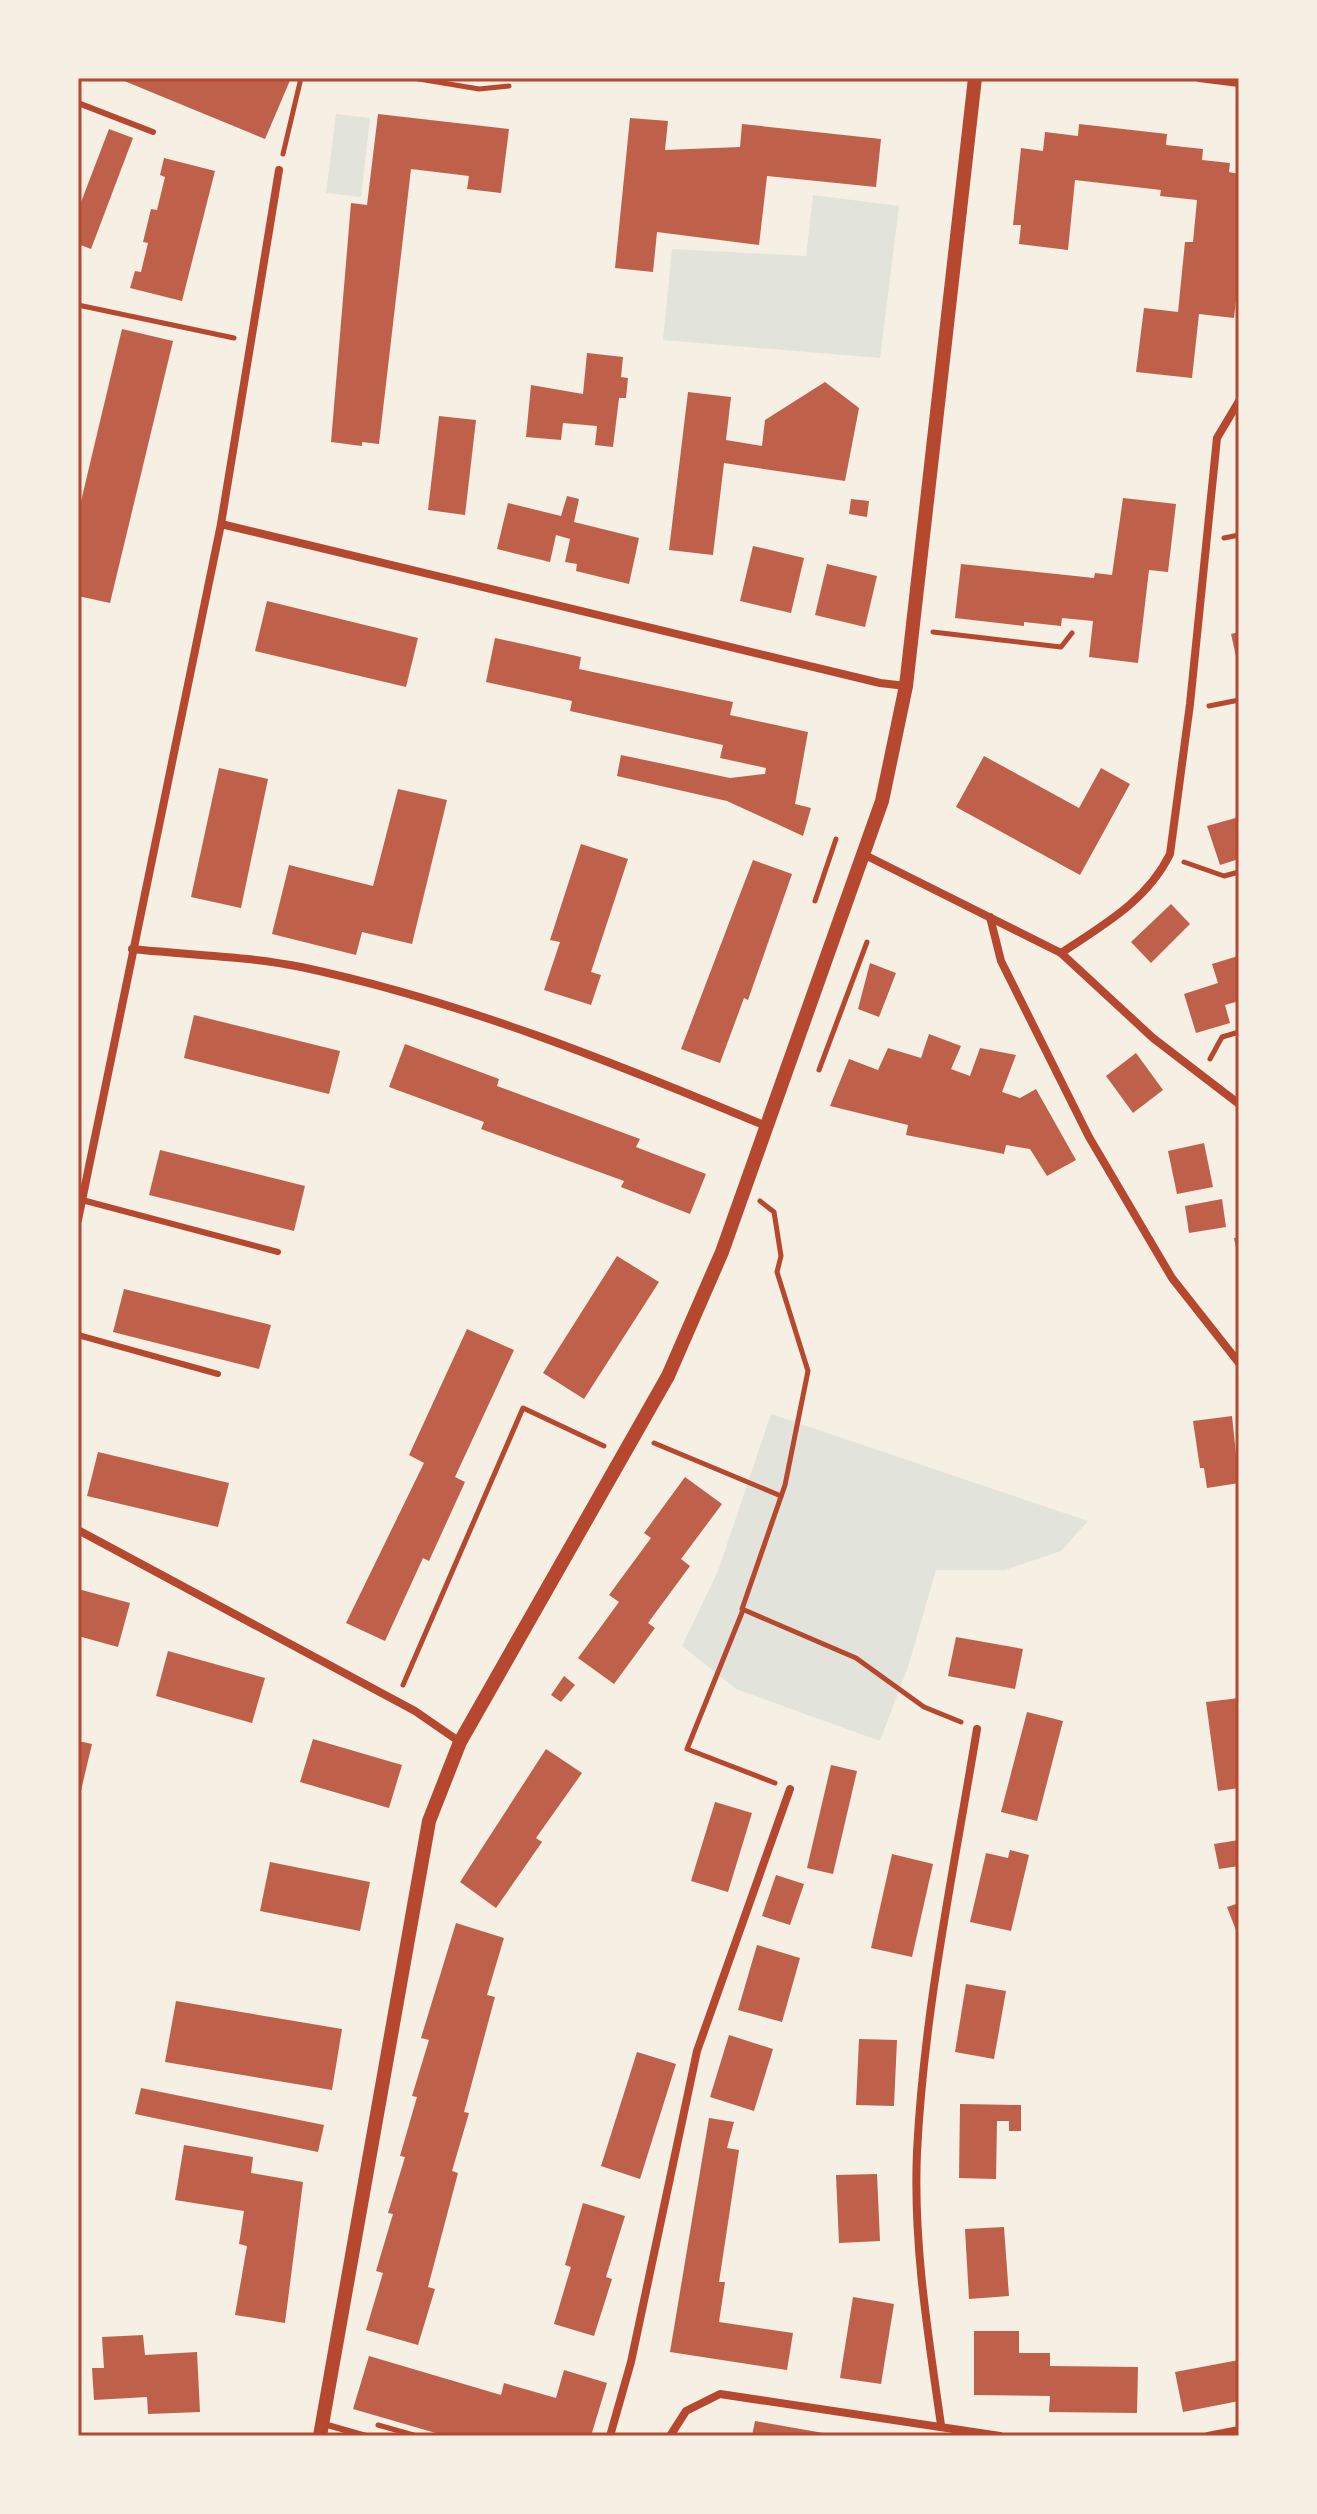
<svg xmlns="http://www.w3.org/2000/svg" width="1317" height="2514" viewBox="0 0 1317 2514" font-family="'Crimson Pro',serif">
<rect width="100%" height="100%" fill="#f6efe4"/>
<g fill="#e2e4dc">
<path d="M336,114l34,4 -9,79 -35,-4z"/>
<path d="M813,195l86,11 -19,152 -217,-18 9,-91 134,7z"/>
<path d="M771,1414l317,107 -27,30 -56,19h-69l-27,94 -29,77 -144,-52 -54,-43 36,-75z"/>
</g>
<g fill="#bf614a">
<path d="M117,78h174l-26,61z"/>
<path d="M378,114l131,15 -8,64 -34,-4 2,-13 -58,-7 -32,275 -17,-2v4l-31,-4 20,-239 16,2z"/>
<path d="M630,118l38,3 -3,29 75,-3 2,-23 139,15 -5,48 -109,-11 -8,69 -102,-13 -4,40 -38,-4z"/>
<path d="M1079,124l88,10 -1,11 37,4 -1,11 28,3 -1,9 10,2v98l-5,46 -35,-4 -7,64 -56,-6 8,-64 34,4 7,-70h8l4,-42 -37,-4 1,-6 -86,-10 -7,70 -49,-6 2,-19h-8l8,-77 22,3 2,-19 33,4z"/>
<path d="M109,129l24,9 -42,111 -13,-5v-34z"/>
<path d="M164,158l51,13 -33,130 -52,-13 5,-17 6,1 7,-29 -5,-1 8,-33 6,1 8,-33 -5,-2z"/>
<path d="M122,329l51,12 -63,262 -32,-7v-82z"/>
<path d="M587,353l36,4 -2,20 7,1 -2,20h-7l-6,49 -18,-2 2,-19 -34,-3 -2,17 -35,-3 5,-52 52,9z"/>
<path d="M825,382l34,26 -14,73 -121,-18 -11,92 -44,-5 19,-158 43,5 -5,43 36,6 3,-26z"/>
<path d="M439,416l37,4 -11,95 -37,-5z"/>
<path d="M567,496l12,3 -5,23 65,16 -10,46 -53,-13 1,-7 -12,-2 5,-23 -14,-4 -6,27 -53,-13 11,-46 53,13z"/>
<path d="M1123,498l53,6 -8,68 -19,-2 -11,93 -49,-6 4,-36 -31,-3 -1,8 -37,-4v4l-69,-8 6,-54 133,14 1,-5 17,2z"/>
<path d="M851,499l18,2 -2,16 -18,-3z"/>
<path d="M753,546l51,12 -13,55 -51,-12z"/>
<path d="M827,564l50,12 -12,51 -50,-12z"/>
<path d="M267,601l151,37 -12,49 -151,-36z"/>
<path d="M1239,632v33h-1l-7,-31z"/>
<path d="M495,638l86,19 -2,12 154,33 -3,13 78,17 -13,72 16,4 -8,28 -76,-35 -110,-25 4,-21 109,23 35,-4 1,-6 -46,-10 3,-13 -153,-34 2,-10 -86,-19z"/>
<path d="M984,756l95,52 22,-40 29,16 -50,91 -124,-68z"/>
<path d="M219,768l49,11 -27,129 -50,-11z"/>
<path d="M398,789l49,11 -35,144 -50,-12 -6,23 -84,-21 17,-69 84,21z"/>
<path d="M1239,817v42l-19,6 -13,-39z"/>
<path d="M581,844l47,15 -37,113 10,3 -10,30 -47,-15 16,-48 -10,-2z"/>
<path d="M753,860l39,14 -44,126 -4,-2 -24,65 -39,-14z"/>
<path d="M1171,904l19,20 -39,39 -20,-21z"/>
<path d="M1238,956l1,45 -14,4 5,18 -34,10 -12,-39 34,-11 -6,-19z"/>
<path d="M870,963l26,10 -17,44 -21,-8z"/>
<path d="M194,1015l146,36 -11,43 -145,-36z"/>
<path d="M929,1034l32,12 -10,23 19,7 10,-28 36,7 -14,37 18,6 16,-9 40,71 -29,16 -17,-27 -24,-4 -2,9 -98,-19 2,-10 -78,-19 19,-47 29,11 10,-22 33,10z"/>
<path d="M405,1044l94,35 -2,7 143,53 -4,8 70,27 -16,40 -69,-27 3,-6 -143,-52 3,-7 -95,-35z"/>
<path d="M1136,1053l27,37 -30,23 -27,-37z"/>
<path d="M1204,1143l9,44 -36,7 -9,-43z"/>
<path d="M160,1150l145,36 -11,45 -145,-36z"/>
<path d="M1222,1199l4,28 -37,6 -4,-27z"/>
<path d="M1239,1237v20h-1l-4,-19z"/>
<path d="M617,1256l42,26 -75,117 -41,-26z"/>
<path d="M124,1289l147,36 -12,44 -146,-37z"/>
<path d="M467,1329l47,21 -59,127 10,5 -36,79 -6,-3 -38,83 -39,-18 78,-160 -15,-8z"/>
<path d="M1232,1416l7,67 -32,5 -3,-20h-4l-7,-47z"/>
<path d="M98,1452l131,31 -11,44 -131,-31z"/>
<path d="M685,1477l37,27 -41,55 9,7 -42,57 7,5 -41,56 -36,-26 41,-56 -10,-7 42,-57 -7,-5z"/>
<path d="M78,1589l52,14 -12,44 -40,-11z"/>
<path d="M956,1637l67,12 -8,40 -67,-13z"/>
<path d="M168,1651l97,27 -13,45 -96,-27z"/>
<path d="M564,1676l11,9 -14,17 -10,-7z"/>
<path d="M1239,1698v90l-21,3 -12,-89z"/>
<path d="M1027,1712l36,9 -26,100 -36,-9z"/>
<path d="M313,1739l89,26 -13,43 -89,-26z"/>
<path d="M78,1741l14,3 -13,55h-1z"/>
<path d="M546,1749l36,24 -46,65 6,4 -46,66 -36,-26z"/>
<path d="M831,1765l26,6 -24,103 -26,-6z"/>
<path d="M715,1802l37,11 -24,79 -37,-11z"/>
<path d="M1239,1840v26l-20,3 -5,-25z"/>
<path d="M1010,1850l19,5 -18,76 -41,-9 16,-69 22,5z"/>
<path d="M892,1854l41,10 -21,93 -41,-9z"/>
<path d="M270,1862l100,20 -10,49 -100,-20z"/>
<path d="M776,1875l28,9 -14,41 -28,-9z"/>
<path d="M1239,1903v35l-12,-31z"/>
<path d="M456,1923l48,15 -17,57 8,2 -31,115 5,1 -17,58 6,2 -30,114 7,2 -17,56 -52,-15 17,-57 -7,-2 17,-57 -5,-1 17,-56 -5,-1 17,-59 -5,-1 17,-56 -8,-2z"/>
<path d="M757,1945l43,13 -18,64 -44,-12z"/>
<path d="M966,1984l40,7 -12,68 -39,-7z"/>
<path d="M176,2001l166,28 -10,61 -167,-28z"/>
<path d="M729,2035l44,14 -19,62 -44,-14z"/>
<path d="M859,2039l38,1 -3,66 -38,-1z"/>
<path d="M637,2052l39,12 -36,115 -39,-13z"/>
<path d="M141,2088l183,37 -6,27 -183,-38z"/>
<path d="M960,2104l61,1v26h-12v-10h-12l-1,58 -37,-1z"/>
<path d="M709,2118l25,4 -7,26 12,2 -20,132h6l-6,40 74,11 -6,37 -117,-18z"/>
<path d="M184,2145l69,12 -2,16 52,9 -18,141 -50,-8 12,-69 -8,-2 5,-33 -69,-11z"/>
<path d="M877,2174l3,67 -41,2 -3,-68z"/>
<path d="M583,2203l42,13 -19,61 6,2 -18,57 -40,-12 17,-57 -6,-2z"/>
<path d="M1004,2227l5,69 -40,3 -4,-70z"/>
<path d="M853,2297l41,7 -13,80 -41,-6z"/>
<path d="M974,2331h45v22h31v13l88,1 -1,46 -88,-1 1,-16 -76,-1z"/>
<path d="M143,2335l2,20 52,-3 3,60 -52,2 -1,-17 -53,3 -2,-32h12l-2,-31z"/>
<path d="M369,2356l132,39 3,-12 52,15 8,-28 43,13 -16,53h-145l-93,-27z"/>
<path d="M1239,2360v41l-56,11 -8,-40z"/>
<path d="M755,2421l74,13v2h-77z"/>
</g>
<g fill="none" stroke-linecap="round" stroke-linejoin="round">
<g stroke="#b5482f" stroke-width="5">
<path d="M413,78l66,11 30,-3"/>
<path d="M283,154l18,-76"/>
<path d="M78,305l156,33"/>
<path d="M1224,538l15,-3"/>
<path d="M933,632l128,15 11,-14"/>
<path d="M1209,706l30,-6"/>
<path d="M1184,862l40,14 15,-4"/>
<path d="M815,901l21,-62"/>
<path d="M1210,1059l12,-22 17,-5"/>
<path d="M819,1070l48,-128"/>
<path d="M760,1201l14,11 7,44 -4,16 31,99 -23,114 -43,124 114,49 68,49 37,15"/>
<path d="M654,1443l127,53"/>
<path d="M743,1610l-56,139 88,34"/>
<path d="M403,1685l120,-277 81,38"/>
<path d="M378,2425l39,11"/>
</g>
<g stroke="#b5482f" stroke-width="6">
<path d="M78,103l75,29"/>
<path d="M82,1200l196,52"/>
<path d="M78,1335l140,39"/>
<path d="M324,2424l42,12"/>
</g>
<g stroke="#b5482f" stroke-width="8">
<path d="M1199,78l40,5"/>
<path d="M221,524l659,159 26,3"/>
<path d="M863,854l198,99 92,85 86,66"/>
<path d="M990,917l11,44 88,176 83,141 67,85"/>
<path d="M132,949c56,6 114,7 169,18 161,34 314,96 465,159"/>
<path d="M1061,953c42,-28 86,-52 109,-99l20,-150 27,-266 22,-37"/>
<path d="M78,1220l143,-696 58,-354"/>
<path d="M78,1530l337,181 45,31"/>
<path d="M941,2425c-13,-91 -28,-182 -24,-273 7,-142 37,-283 60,-423"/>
<path d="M610,2436l21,-74 66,-311 93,-262"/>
<path d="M670,2436l16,-25 34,-17 280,42"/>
<path d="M1208,2436l31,-6"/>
</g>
<path stroke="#b5482f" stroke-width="14" d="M320,2436l109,-615 31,-79 208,-366 54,-124 160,-451 24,-115 69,-608"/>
</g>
<rect width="1317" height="2514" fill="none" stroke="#f6efe4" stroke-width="160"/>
<rect x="80" y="80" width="1157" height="2354" fill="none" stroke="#b5482f" stroke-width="3"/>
</svg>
